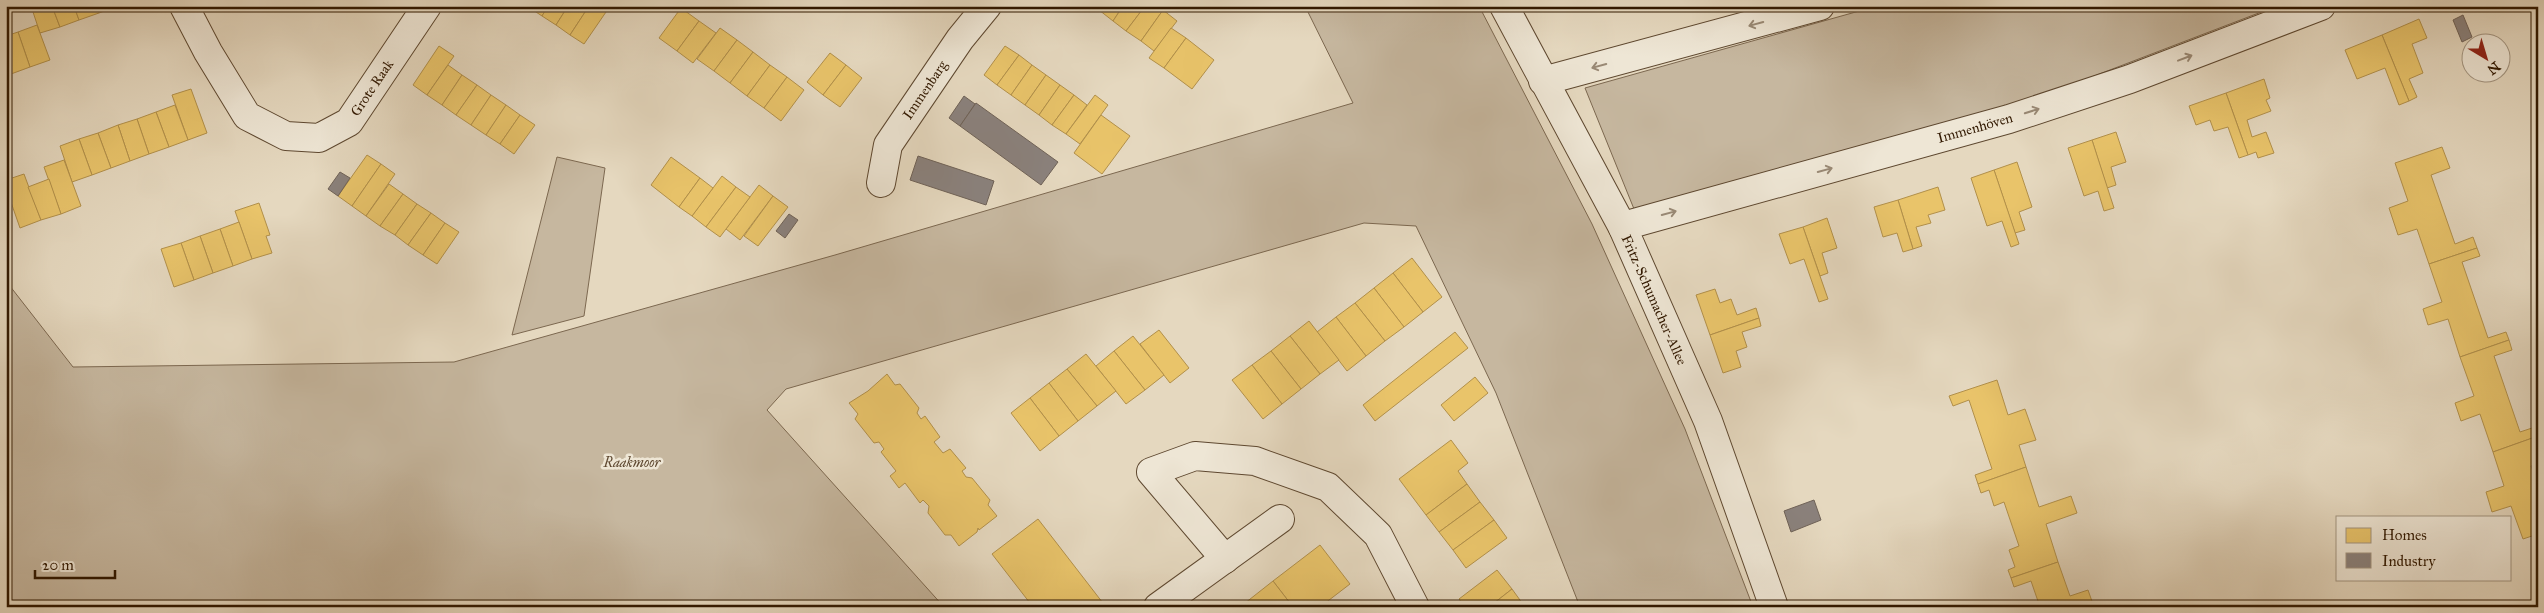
<svg xmlns="http://www.w3.org/2000/svg" width="2544" height="613" viewBox="0 0 2544 613" font-family="'IM FELL Great Primer',serif">
<rect width="100%" height="100%" fill="#e5d8bf"/>
<filter id="stains"><feTurbulence type="fractalNoise" baseFrequency=".004" numOctaves="4"/><feColorMatrix values="0 0 0 0 .2 0 0 0 0 .09 0 0 0 0 .02 0 0 0 .5 -.17"/></filter>
<radialGradient id="worn" r=".72"><stop offset=".6" stop-color="#630" stop-opacity="0"/><stop offset="1" stop-color="#630" stop-opacity=".3"/></radialGradient>
<g fill="#c6b79f" stroke="#7c6850">
<path d="M1305,6h174l113,218 93,205 68,178h-173l-84,-214 -80,-167 -52,-3 -578,166 -19,21 177,197h-938v-326l67,86 381,-5 381,-107 518,-152z"/>
<path d="M1877,6h400l-269,103 -374,100 -49,-121z"/>
<path d="M557,157l48,11 -21,148 -72,19z"/>
</g>
<g fill="#e9c46a" stroke="#b2904a">
<path d="M31,6h21l8,21 -20,6z"/>
<path d="M52,6h22l5,14 -19,7z"/>
<path d="M74,6h22l3,7 -20,7z"/>
<path d="M96,6h22l-19,7z"/>
<path d="M527,6h21l-6,10z"/>
<path d="M548,6h20l-12,19 -14,-9z"/>
<path d="M568,6h21l-19,29 -14,-10z"/>
<path d="M589,6h8l9,6 -22,32 -14,-9z"/>
<path d="M1102,6h21l-10,15 -14,-11z"/>
<path d="M1123,6h22l-19,25 -13,-10z"/>
<path d="M1145,6h13l5,4 -22,31 -15,-10z"/>
<path d="M681,8l18,13 -22,30 -18,-13z"/>
<path d="M1163,10l14,11 -23,30 -13,-10z"/>
<path d="M2419,19l8,19 -15,6 11,29 -14,6 8,18 -8,4 -27,-66z"/>
<path d="M699,21l17,12 -23,30 -16,-12z"/>
<path d="M37,25l13,35 -20,7 -12,-35z"/>
<path d="M720,28l17,12 -23,31 -17,-12z"/>
<path d="M1171,28l15,10 -22,30 -15,-10z"/>
<path d="M18,32l12,35 -19,7 -5,-13v-25z"/>
<path d="M2382,35l27,66 -10,4 -14,-37 -28,11 -12,-29z"/>
<path d="M1186,38l28,22 -22,29 -28,-21z"/>
<path d="M737,40l16,12 -23,31 -16,-12z"/>
<path d="M439,46l15,10 -27,39 -14,-10z"/>
<path d="M1005,46l14,9 -22,30 -13,-10z"/>
<path d="M753,52l17,13 -23,31 -17,-13z"/>
<path d="M830,53l16,12 -23,30 -16,-13z"/>
<path d="M1019,55l13,10 -21,30 -14,-10z"/>
<path d="M6,61l5,13 -5,1z"/>
<path d="M448,65l14,10 -20,30 -15,-10z"/>
<path d="M770,65l17,12 -23,31 -17,-12z"/>
<path d="M846,65l16,13 -22,29 -17,-12z"/>
<path d="M1032,65l14,10 -21,30 -14,-10z"/>
<path d="M462,75l15,10 -21,30 -14,-10z"/>
<path d="M1046,75l14,10 -21,30 -14,-10z"/>
<path d="M787,77l17,13 -23,31 -17,-13z"/>
<path d="M2264,79l6,19 -4,2 5,11 -24,9 5,17 14,-5 8,21 -16,5 -2,-6 -8,3 -22,-62z"/>
<path d="M477,85l14,10 -20,30 -15,-10z"/>
<path d="M1060,85l14,10 -22,30 -13,-10z"/>
<path d="M191,89l16,44 -19,7 -16,-45z"/>
<path d="M2226,93l22,62 -9,3 -11,-31 -14,4 -4,-11 -14,5 -7,-19z"/>
<path d="M491,95l15,10 -20,30 -15,-10z"/>
<path d="M1074,95l13,10 -21,29 -14,-9z"/>
<path d="M1095,95l13,10 -28,39 -14,-10z"/>
<path d="M175,105l13,35 -19,7 -13,-35z"/>
<path d="M506,105l14,10 -20,29 -14,-9z"/>
<path d="M156,112l13,35 -20,7 -12,-35z"/>
<path d="M520,115l15,10 -21,29 -14,-10z"/>
<path d="M1101,115l29,21 -28,38 -28,-21z"/>
<path d="M137,119l12,35 -19,7 -12,-36z"/>
<path d="M118,125l12,36 -19,7 -13,-35z"/>
<path d="M2116,132l10,30 -15,5 5,18 -9,3 -15,-48z"/>
<path d="M98,133l13,35 -19,7 -13,-36z"/>
<path d="M79,139l13,36 -20,7 -12,-36z"/>
<path d="M2092,140l22,68 -10,3 -6,-20 -14,5 -16,-48z"/>
<path d="M2442,147l8,21 -19,7 24,69 18,-7 4,11 -48,16 -12,-35 -19,6 -9,-27 19,-7 -13,-38z"/>
<path d="M367,155l14,9 -29,42 -14,-10z"/>
<path d="M671,157l29,21 -21,29 -28,-22z"/>
<path d="M64,160l17,46 -20,8 -17,-47z"/>
<path d="M2017,162l15,45 -13,5 6,18 -10,3 -21,-63z"/>
<path d="M381,164l14,10 -29,42 -14,-10z"/>
<path d="M1994,170l25,74 -8,3 -9,-26 -15,5 -16,-48z"/>
<path d="M24,174l17,46 -21,8 -14,-40v-8z"/>
<path d="M722,176l14,11 -30,40 -14,-11z"/>
<path d="M700,178l13,10 -21,28 -13,-9z"/>
<path d="M49,179l12,35 -20,6 -13,-33z"/>
<path d="M389,184l14,10 -23,32 -14,-10z"/>
<path d="M759,185l14,11 -33,44 -14,-11z"/>
<path d="M736,187l14,10 -30,40 -14,-10z"/>
<path d="M1938,187l7,23 -17,5 3,8 -15,4 6,19 -9,3 -15,-49z"/>
<path d="M403,194l14,10 -22,31 -15,-9z"/>
<path d="M773,196l15,11 -30,39 -14,-10z"/>
<path d="M1898,200l15,49 -10,3 -6,-19 -14,4 -9,-30z"/>
<path d="M259,203l11,32 -4,1 6,17 -20,6 -17,-48z"/>
<path d="M417,204l14,9 -23,32 -13,-10z"/>
<path d="M431,213l14,10 -22,32 -15,-10z"/>
<path d="M1827,218l10,30 -15,5 6,20 -8,3 -17,-49z"/>
<path d="M239,222l13,37 -19,7 -13,-37z"/>
<path d="M445,223l14,9 -22,32 -14,-9z"/>
<path d="M1803,227l25,72 -9,3 -15,-43 -14,5 -11,-30z"/>
<path d="M220,229l13,37 -20,7 -13,-37z"/>
<path d="M200,236l13,37 -19,7 -13,-37z"/>
<path d="M181,243l13,37 -20,7 -13,-38z"/>
<path d="M2477,248l3,8 -18,6 26,76 18,-6 3,8 -49,17 -12,-38 -20,6 -5,-16 19,-7 -13,-38z"/>
<path d="M1412,258l30,39 -19,15 -30,-39z"/>
<path d="M1393,273l30,39 -19,15 -30,-39z"/>
<path d="M1374,288l30,39 -19,14 -30,-38z"/>
<path d="M1715,289l5,14 11,-4 6,16 19,-7 3,10 -49,17 -14,-40z"/>
<path d="M1355,303l30,38 -19,15 -30,-39z"/>
<path d="M1336,317l30,39 -19,15 -30,-39z"/>
<path d="M1759,318l2,8 -19,6 5,15 -11,4 5,16 -18,6 -13,-38z"/>
<path d="M1309,321l30,39 -19,14 -30,-38z"/>
<path d="M1159,330l30,38 -19,15 -30,-39z"/>
<path d="M1455,332l13,16 -93,73 -12,-16z"/>
<path d="M1133,336l31,39 -19,15 -31,-39z"/>
<path d="M1290,336l30,38 -19,15 -30,-38z"/>
<path d="M2509,340l3,10 -18,6 26,76 18,-6v10l-45,16 -13,-38 -19,7 -6,-18 19,-7 -14,-39z"/>
<path d="M1114,351l31,39 -19,14 -30,-38z"/>
<path d="M1271,351l30,38 -19,15 -30,-39z"/>
<path d="M1086,354l30,37 -19,15 -30,-37z"/>
<path d="M1252,365l30,39 -19,15 -31,-39z"/>
<path d="M1067,369l30,37 -19,15 -29,-38z"/>
<path d="M887,374l8,11 5,-1 19,24 -2,5 4,6 4,-3 15,21 -6,5 9,11 7,-4 16,19 -4,3 4,6 6,1 18,22 -2,5 9,11 -18,14 -1,-2 -1,4 -18,14 -8,-11h-6l-17,-22 1,-7 -6,-6 -3,3 -15,-20 -6,5 -9,-12 6,-5 -15,-19 3,-3 -5,-7 -5,1 -19,-24 3,-5 -9,-11 19,-12z"/>
<path d="M1475,377l13,16 -34,28 -13,-16z"/>
<path d="M1997,380l11,35 17,-6 11,31 -17,5 7,22 -48,17 -3,-9 17,-6 -23,-69 -16,6 -4,-10z"/>
<path d="M1049,383l29,38 -19,15 -29,-38z"/>
<path d="M1030,398l29,38 -19,15 -29,-38z"/>
<path d="M2538,436v27l-7,3 7,18v50l-15,5 -12,-33 -19,6 -6,-20 18,-6 -11,-34z"/>
<path d="M1451,440l17,23 -10,8 9,13 -41,31 -27,-36z"/>
<path d="M2026,467l13,40 32,-11 6,17 -31,11 12,38 -47,16 -3,-8 7,-3 -6,-17 10,-4 -15,-44 -10,4 -5,-16 -8,3 -3,-9z"/>
<path d="M1467,484l13,18 -41,30 -13,-17z"/>
<path d="M1480,502l14,18 -41,30 -14,-18z"/>
<path d="M1038,519l68,88h-73l-41,-53z"/>
<path d="M1494,520l13,18 -41,30 -13,-18z"/>
<path d="M1320,545l30,39 -30,23h-27l-20,-26z"/>
<path d="M2058,562l12,34 18,-6 6,17h-54l-9,-26 -17,6 -3,-9z"/>
<path d="M1497,570l15,19 -23,18h-24l-6,-8z"/>
<path d="M1273,581l20,26h-53z"/>
<path d="M1512,589l13,18h-36z"/>
</g>
<g fill="#8a817c" stroke="#6f6257">
<path d="M2463,15l9,22 -10,5 -9,-22z"/>
<path d="M964,96l11,8 -15,22 -11,-8z"/>
<path d="M976,103l82,59 -17,23 -81,-59z"/>
<path d="M918,156l76,25 -8,24 -76,-25z"/>
<path d="M340,172l10,6 -12,18 -10,-7z"/>
<path d="M789,214l9,6 -13,18 -9,-7z"/>
<path d="M1814,500l7,20 -30,12 -7,-21z"/>
</g>
<g fill="none" stroke-linecap="round" stroke-linejoin="round">
<defs>
<g id="minor">
<path d="M184,6l24,46 39,64 39,20 33,2 30,-16 78,-116"/>
<path d="M1504,6l119,222 85,193 66,186"/>
<path d="M1543,81l277,-75"/>
<path d="M881,183l7,-38 72,-106 27,-33"/>
<path d="M1623,228l4,-3 382,-106 121,-40 191,-73"/>
<path d="M1225,559l-74,-87 44,-16 60,5 73,26 50,48 37,72"/>
<path d="M1158,607l122,-88"/>
</g>
</defs>
<use href="#minor" stroke="#5e4830" stroke-width="30"/>
<use href="#minor" stroke="#eee6d5" stroke-width="28"/>
</g>
<defs><path id="oneway-shaft" d="M-6 0H5M1.5-3L5.5 0L1.5 3" fill="none" stroke-width="1.6" stroke-linecap="round" stroke-linejoin="round" transform="scale(1.25)"/></defs>
<g stroke="#998975">
<use href="#oneway-shaft" transform="translate(1756 24) rotate(165)"/>
<use href="#oneway-shaft" transform="translate(2185 58) rotate(-21)"/>
<use href="#oneway-shaft" transform="translate(1599 66) rotate(165)"/>
<use href="#oneway-shaft" transform="translate(2032 111) rotate(-18)"/>
<use href="#oneway-shaft" transform="translate(1825 170) rotate(-15)"/>
<use href="#oneway-shaft" transform="translate(1669 213) rotate(-15)"/>
</g>
<g text-anchor="middle" dominant-baseline="central" stroke-width="5" stroke-linejoin="round" paint-order="stroke">
<g font-size="14" fill="#311800" stroke="#eee6d5">
<text transform="translate(372 88) rotate(-56)">Grote Raak</text>
<text transform="translate(925 90) rotate(-56)">Immenbarg</text>
<text transform="translate(1975 128) rotate(-16)">Immenhöven</text>
<text transform="translate(1654 300) rotate(66)">Fritz-Schumacher-Allee</text>
</g>
<g font-size="14" font-style="italic" fill="#5e4830" stroke="#eee6d5">
<text x="632" y="462">Raakmoor</text>
</g>
</g>
<rect width="2544" height="613" fill="none" stroke="#e5d8bf" stroke-width="25"/>
<rect x="8" y="8" width="2529" height="598" fill="none" stroke="#311800" stroke-width="2.5"/>
<rect x="12" y="12" width="2519" height="588" fill="none" stroke="#311800"/>
<rect x="2336" y="516" width="175" height="65" fill="#eee6d5" stroke="#a29480"/>
<rect x="2346" y="528" width="25" height="15" fill="#e9c46a" stroke="#a29480"/>
<text x="2382" y="540" font-size="15" fill="#311800">Homes</text>
<rect x="2346" y="553" width="25" height="15" fill="#8a817c" stroke="#a29480"/>
<text x="2382" y="566" font-size="15" fill="#311800">Industry</text>
<g transform="translate(2486 58) rotate(142)"><circle r="24" fill="#eee6d5" stroke="#a29480"/>
<path d="M0-4L9 19L0 12L-9 19Z" fill="#8f2418"/>
<text y="-8" font-size="14" font-weight="bold" text-anchor="middle" fill="#311800">N</text>
</g>
<path d="M35 570v8h80v-8" fill="none" stroke="#311800" stroke-width="2.5"/>
<text x="42" y="570" font-size="15" fill="#311800" stroke="#eee6d5" stroke-width="4" paint-order="stroke">20 m</text>
<rect width="100%" height="100%" filter="url(#stains)"/>
<rect width="100%" height="100%" fill="url(#worn)"/>
</svg>
